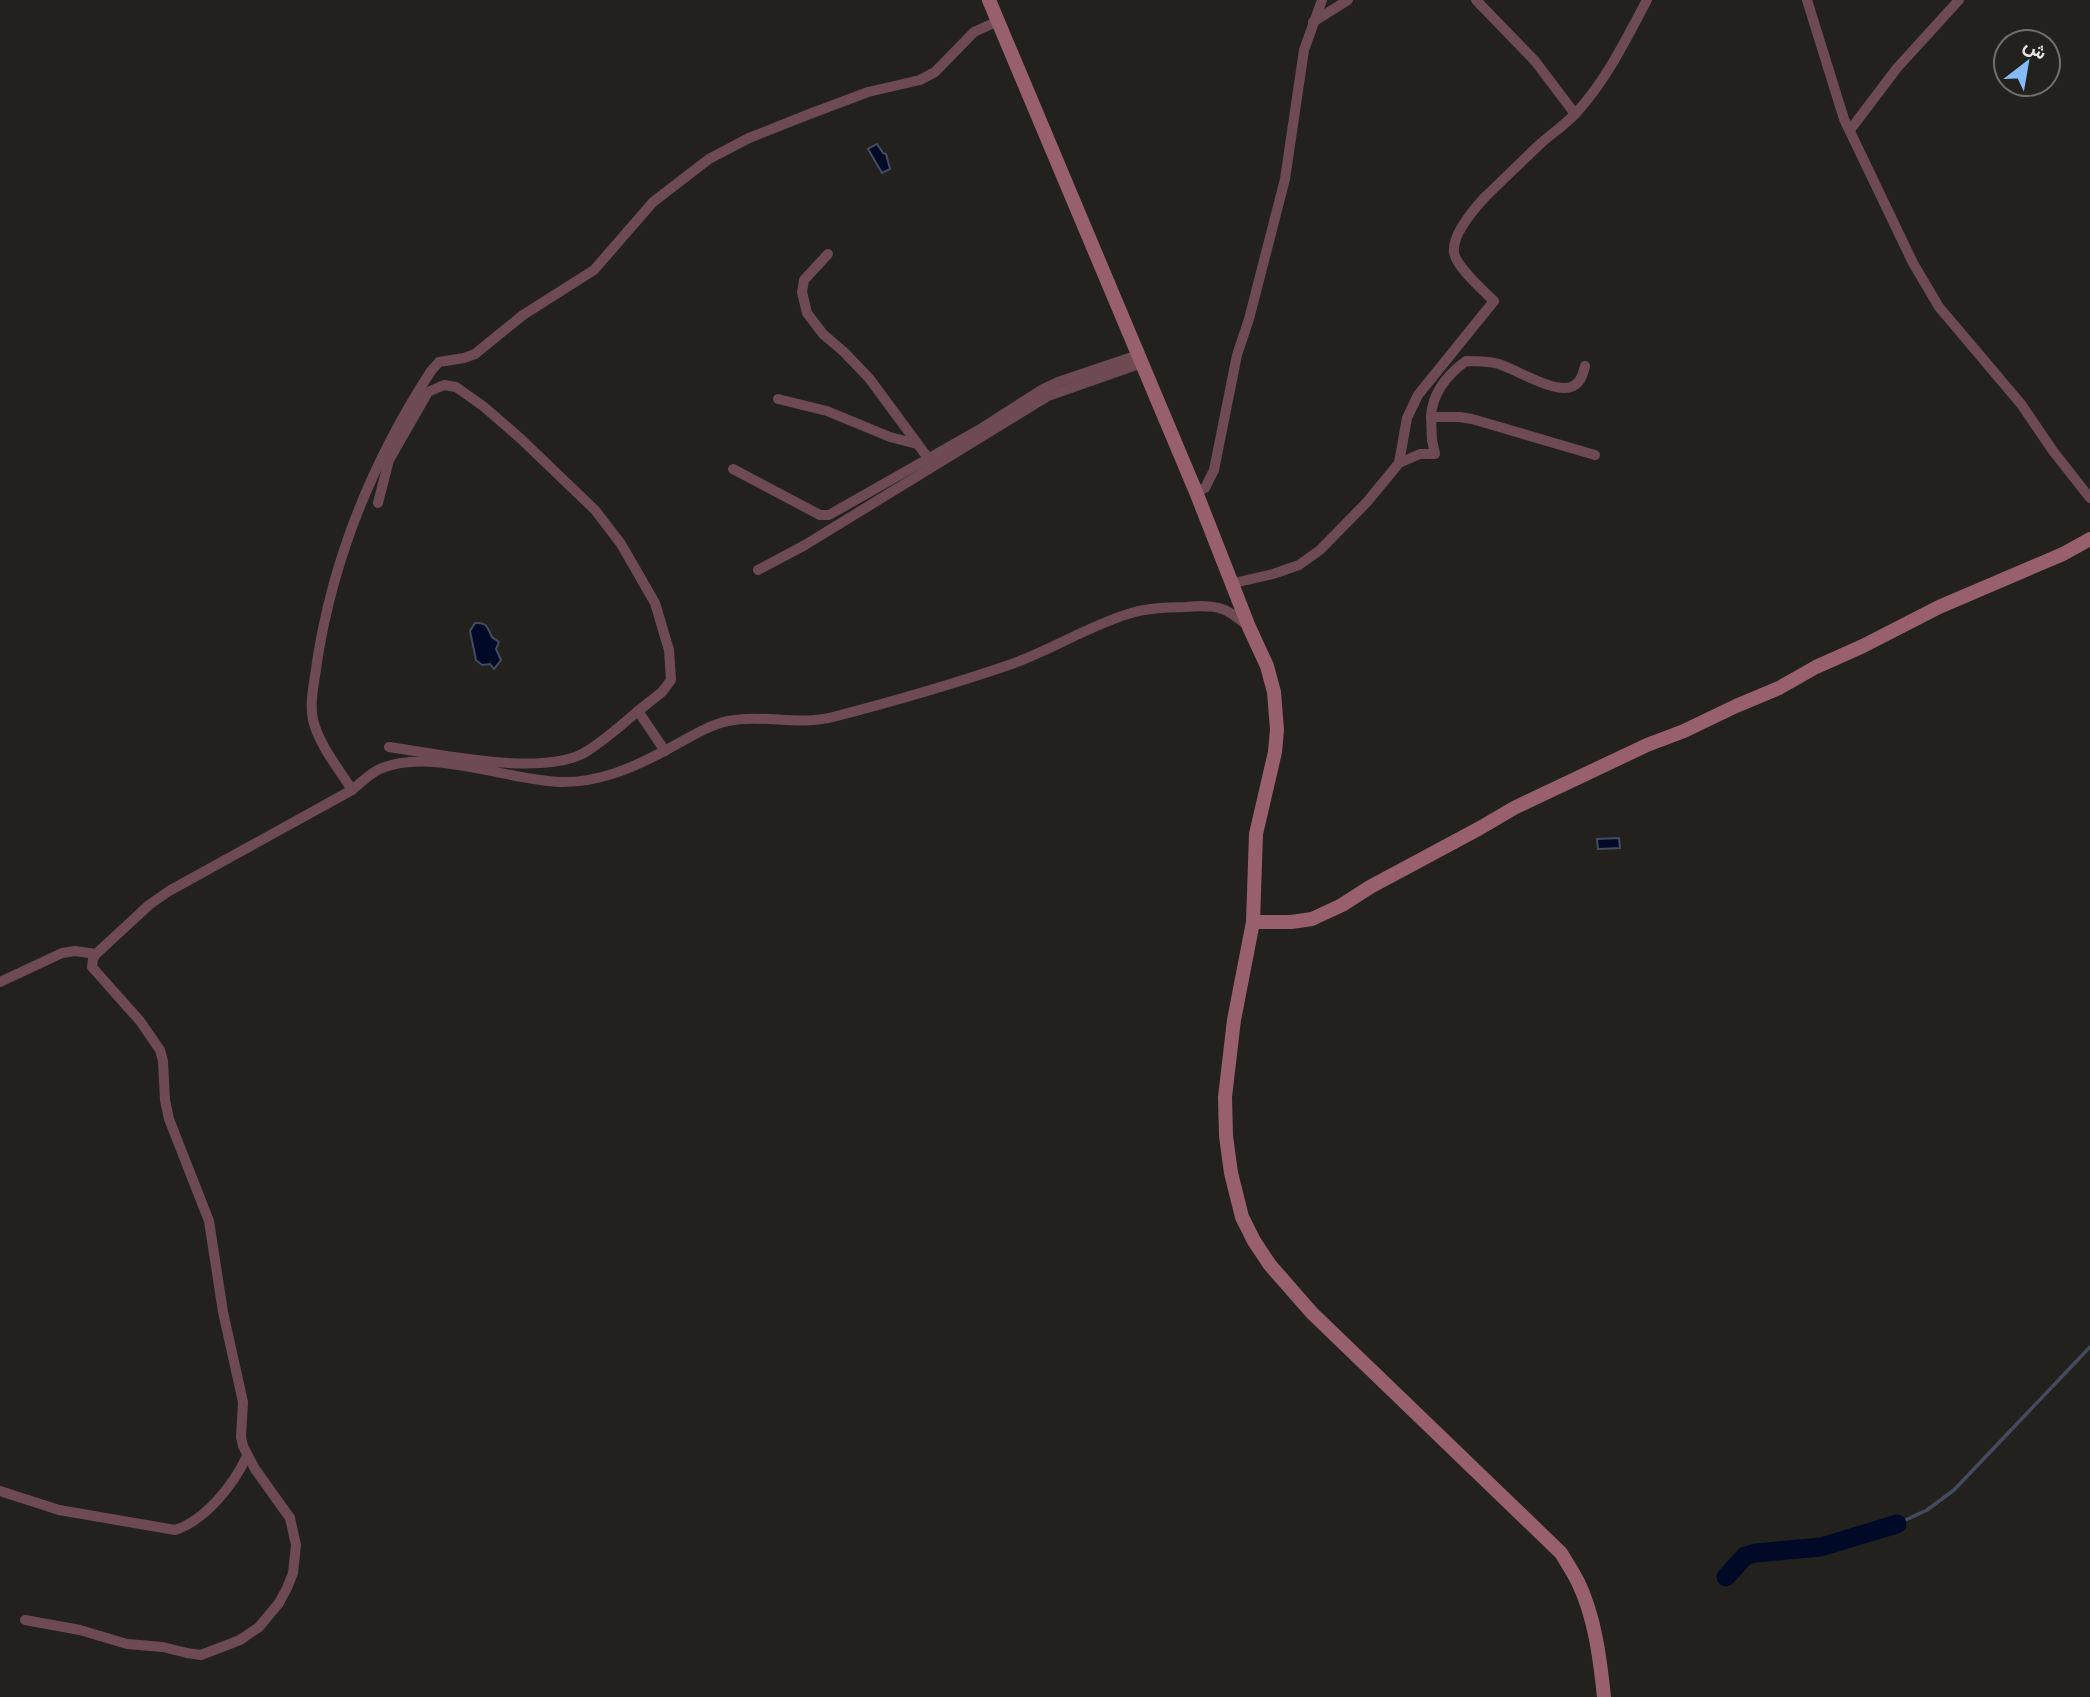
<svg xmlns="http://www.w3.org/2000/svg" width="2090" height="1697" viewBox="0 0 2090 1697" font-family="Overpass,Vazirmatn,sans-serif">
<rect width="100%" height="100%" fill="#23211e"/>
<g fill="#000a27" stroke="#454b5f" stroke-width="2">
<path d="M877,144l6,9 3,1 4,15 -8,4 -14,-24z"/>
<path d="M475,623c13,-1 12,5 17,14l7,5 -3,7 5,11 -7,9 -4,-5 -8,1 -6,-5 -6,-29z"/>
<path d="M1619,838l1,10 -22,1 -1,-10z"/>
</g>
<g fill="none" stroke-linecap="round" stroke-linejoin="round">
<path stroke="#454b5f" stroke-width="3.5" d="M1897,1524l30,-14 27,-20 136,-143"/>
<path stroke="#000a27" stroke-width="19" d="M1726,1577l19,-21 10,-3 66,-6 76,-23"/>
<g stroke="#6e4a52" stroke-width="10">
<path d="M1476,0l59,61 40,53"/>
<path d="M1807,0l37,119 69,144 26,44 82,97 32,47 37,47"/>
<path d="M1313,22l35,-22"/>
<path d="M1850,130l47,-62 62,-68"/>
<path d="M828,254l-24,26 -2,12 5,21 16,21 21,18 25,26 59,80"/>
<path d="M1585,366c-2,9 -5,18 -14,21 -18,6 -54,-17 -72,-23 -11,-3 -22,-3 -33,-3 -19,14 -34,33 -35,56h29l12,2 123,36"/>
<path d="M778,399l49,12 63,26 27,7"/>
<path d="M1399,463l21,-9h15l-3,-14 -1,-23"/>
<path d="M733,469l87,46h9l153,-87 61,-39 15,-7 80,-27"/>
<path d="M1196,492l9,-4 9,-18 23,-115 12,-36 36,-140 19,-129 18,-50"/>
<path d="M378,503l11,-43 39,-68 16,-7 12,2 27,19 38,33 74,71 26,34 34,59 14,47 2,30 -9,12 -24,19 27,40"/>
<path d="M758,570l47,-25 243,-149 94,-33"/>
<path d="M1234,583l39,-9 26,-9 21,-15 47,-48 32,-39 8,-45 11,-23 76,-94c-10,-10 -39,-35 -40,-49 -2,-17 20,-43 31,-55 18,-17 36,-35 54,-52 12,-11 26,-20 37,-32 30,-32 50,-74 71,-113"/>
<path d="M389,747c50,7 148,29 193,7 20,-11 38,-28 56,-43"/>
<path d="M352,790c-13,-21 -33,-45 -39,-70 -4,-18 2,-40 4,-58 16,-104 57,-203 114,-291l8,-9 25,-4 11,-4 48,-39 71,-45 59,-68 56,-43 40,-21 58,-23 61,-23 52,-12 15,-8 39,-40 24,-11"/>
<path d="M0,982l62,-29 13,-2 21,3"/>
<path d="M0,1491l59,19 116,20c31,-10 59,-46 72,-74"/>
<path d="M25,1620l55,10 47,14 36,3 24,6 14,2 39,-15 19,-13 20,-24 8,-15 6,-15 2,-18 1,-10 -6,-27 -35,-49 -12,-23 -2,-9 2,-35 -20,-90 -14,-91 -40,-102 -4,-19 -2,-39 -3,-11 -20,-29 -48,-54 1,-8 3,-5 53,-49 20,-14 183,-101c9,-7 19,-18 30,-22 50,-20 125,12 178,14 38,1 73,-14 106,-32 20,-10 39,-24 62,-29 35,-7 70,5 105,-4 58,-15 117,-32 173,-51 42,-14 80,-39 122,-52 18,-6 39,-7 58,-7 12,-1 25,-2 36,2 10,3 19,12 27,18"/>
</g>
<g stroke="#98606d" stroke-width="14">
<path d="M989,0l207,492 53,135 18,39 7,26 3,38 -2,22 -19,82 -3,88 -19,98 -9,77 1,39 5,37 11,44 12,24 16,24 42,48 249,240c6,10 12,19 17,29 17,35 22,77 26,115"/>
<path d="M1253,922h38l21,-3 30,-14 28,-18 110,-59 34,-20 133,-63 37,-14 52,-25 43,-18 37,-21 47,-21 76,-39 124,-53 27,-15"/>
</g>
</g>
<g transform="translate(2027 63) rotate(31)"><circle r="33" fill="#23211e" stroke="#716f6c" stroke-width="2"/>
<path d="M0-5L12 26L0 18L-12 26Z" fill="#85bbfb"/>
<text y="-10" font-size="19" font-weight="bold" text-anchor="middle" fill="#e6e4e2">ش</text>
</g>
</svg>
